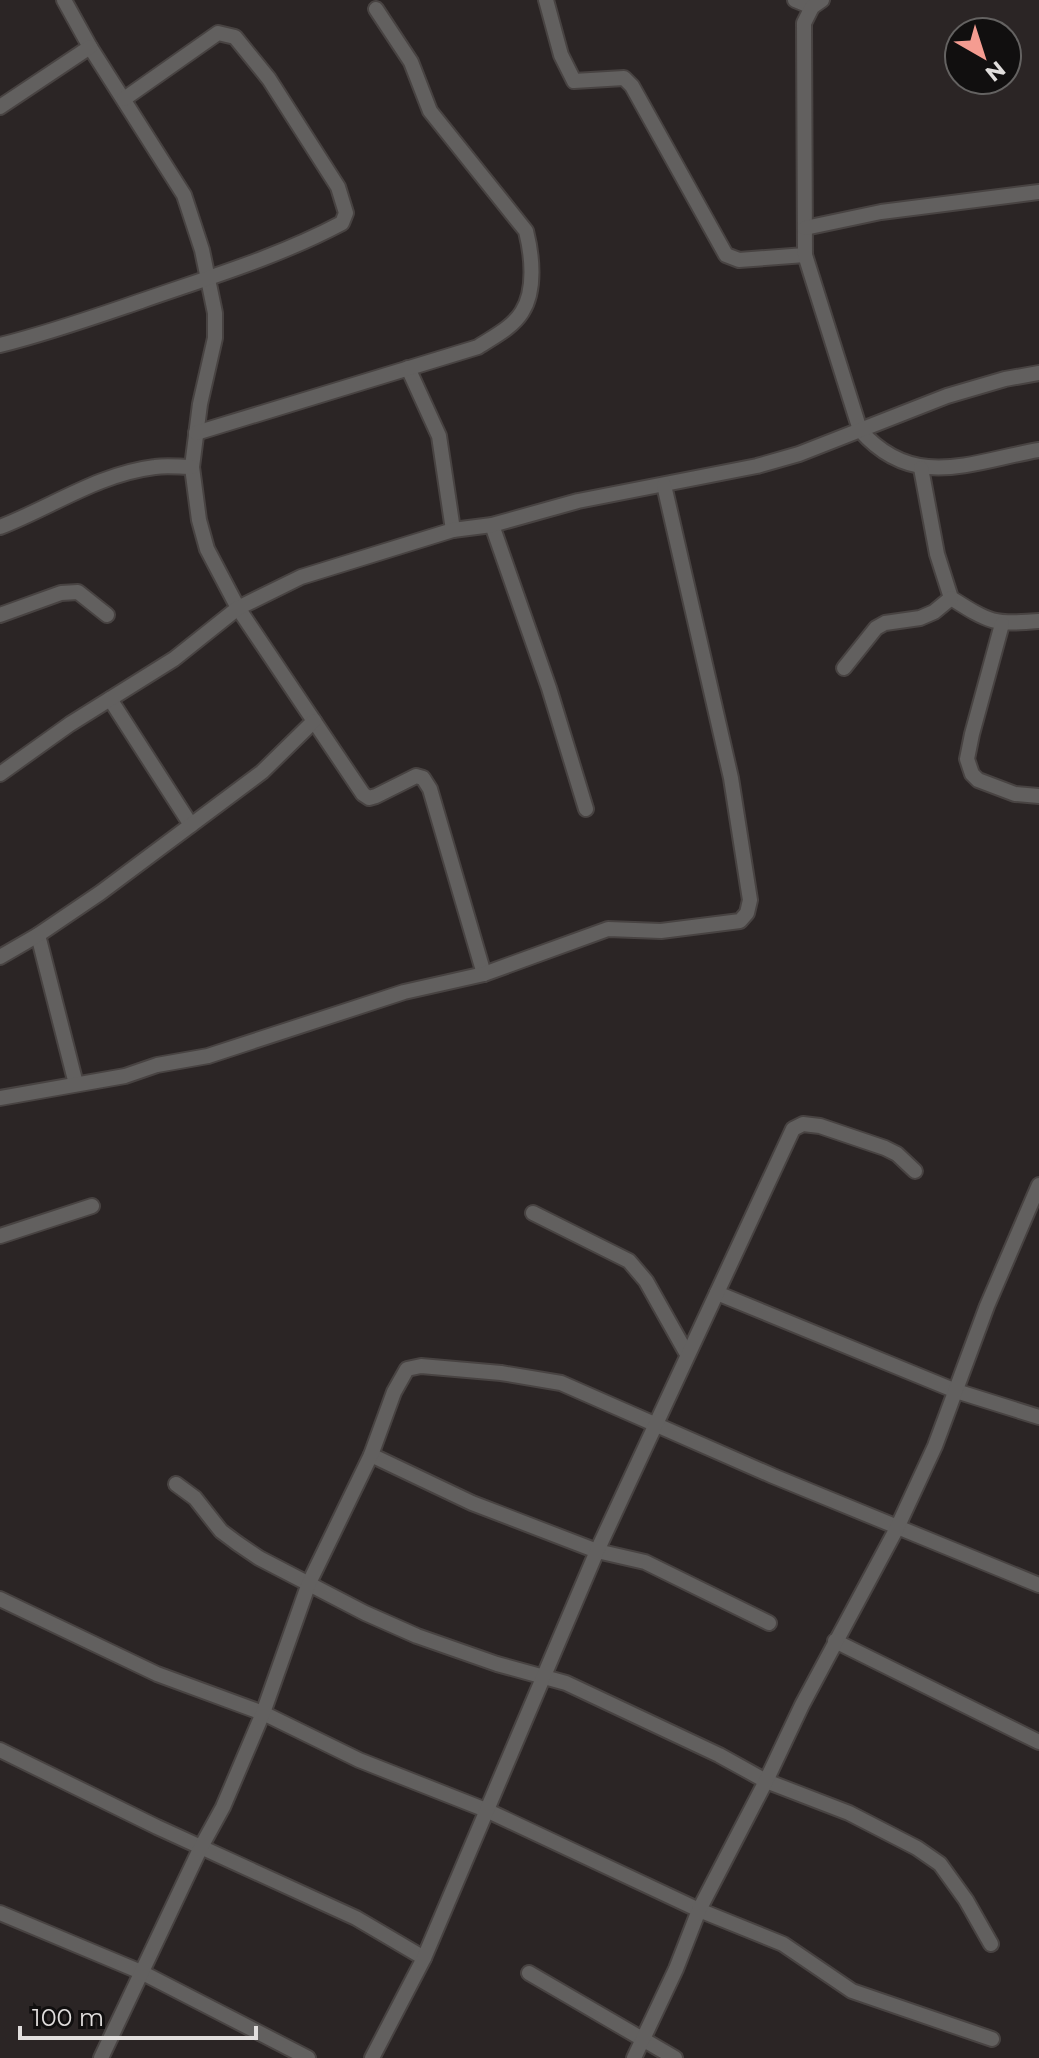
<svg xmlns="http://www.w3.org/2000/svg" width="1039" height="2058" viewBox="0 0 1039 2058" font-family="Montserrat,sans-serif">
<rect width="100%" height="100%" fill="#2b2525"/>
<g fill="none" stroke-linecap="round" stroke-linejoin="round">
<defs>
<g id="minor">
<path d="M64,0l26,47 94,148 18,55 13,63v25l-15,66 -8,63 7,53 8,29 31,59 125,186 6,4 7,-2 40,-20 7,2 7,11 54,185"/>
<path d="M546,0l15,55 13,26 50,-3 8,8 94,169 13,5 66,-5"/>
<path d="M795,0l17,7"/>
<path d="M822,0l-10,7 -8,16 1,232 55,175c54,62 113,31 179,20"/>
<path d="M0,107l90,-60"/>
<path d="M805,228l76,-16 158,-20"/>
<path d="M0,345c49,-12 94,-28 141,-44 69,-24 137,-44 201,-78l4,-10 -8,-26 -69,-108 -34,-42 -17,-4 -94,66"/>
<path d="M408,368l31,68 14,94"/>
<path d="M196,433l282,-86c15,-10 34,-19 44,-35 14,-22 10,-57 4,-81l-96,-120 -19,-49 -35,-53"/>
<path d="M921,468l16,86 14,44c38,24 42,27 88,23"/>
<path d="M492,525l57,163 37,121"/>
<path d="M0,527c52,-20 98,-53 155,-60 12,-2 25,0 37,0"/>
<path d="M0,615l61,-22 17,-1 29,23"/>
<path d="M1002,624l-30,110 -5,25 5,15 6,6 37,14 24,2"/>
<path d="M844,668l32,-40 9,-5 35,-5 14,-6 17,-14"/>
<path d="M110,699l81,126"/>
<path d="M0,774l70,-50 104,-65 64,-51 63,-31 152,-47 39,-5 86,-24 179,-35 42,-12 148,-58 58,-17 34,-6"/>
<path d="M38,935l38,149"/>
<path d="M0,957l38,-22 62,-42 162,-121 52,-51"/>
<path d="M0,1098l125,-22 32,-11 51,-9 196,-64 80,-18 124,-45 53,2 79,-10 7,-8 3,-13 -19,-122 -67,-293"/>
<path d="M533,1213l96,48 17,20 41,73"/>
<path d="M0,1236l92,-30"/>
<path d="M717,1293l239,98 83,26"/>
<path d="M371,1455l101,48 125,48 48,11 124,61"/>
<path d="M176,1484l19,14 26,33 16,12 22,15 106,55 52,23 80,28 69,19 153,72 47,26 83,32 68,35 23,16 26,36 25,44"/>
<path d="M0,1599l157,75 106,39 96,47 127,50 213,100 84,34 69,47 140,48"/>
<path d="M835,1641l204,101"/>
<path d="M0,1750l157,77 199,91 68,40"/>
<path d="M0,1913l141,59 167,86"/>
<path d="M529,1973l146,85"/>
<path d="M101,2058l100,-211 22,-40 40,-94 46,-130 62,-128 23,-63 13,-23 14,-3 80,7 60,10 212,93 266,109"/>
<path d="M372,2058l52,-100 173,-407 196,-422 10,-5 17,2 65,22 12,6 18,17"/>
<path d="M634,2058l42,-89 23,-59 67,-129 36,-76 95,-177 38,-82 52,-140 52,-121"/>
</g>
</defs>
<use href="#minor" stroke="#484342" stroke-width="18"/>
<use href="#minor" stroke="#62605f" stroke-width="14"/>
</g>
<g transform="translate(983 56) rotate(141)"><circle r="38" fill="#110f0f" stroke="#646261" stroke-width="2"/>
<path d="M0-6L14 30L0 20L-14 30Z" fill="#f59c91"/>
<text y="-12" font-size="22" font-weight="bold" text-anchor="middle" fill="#e1dedd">N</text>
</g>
<path d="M20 2026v12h236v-12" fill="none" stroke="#e1dedd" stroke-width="4"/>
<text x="32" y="2026" font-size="24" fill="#e1dedd" stroke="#110f0f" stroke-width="6" paint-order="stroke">100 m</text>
</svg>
